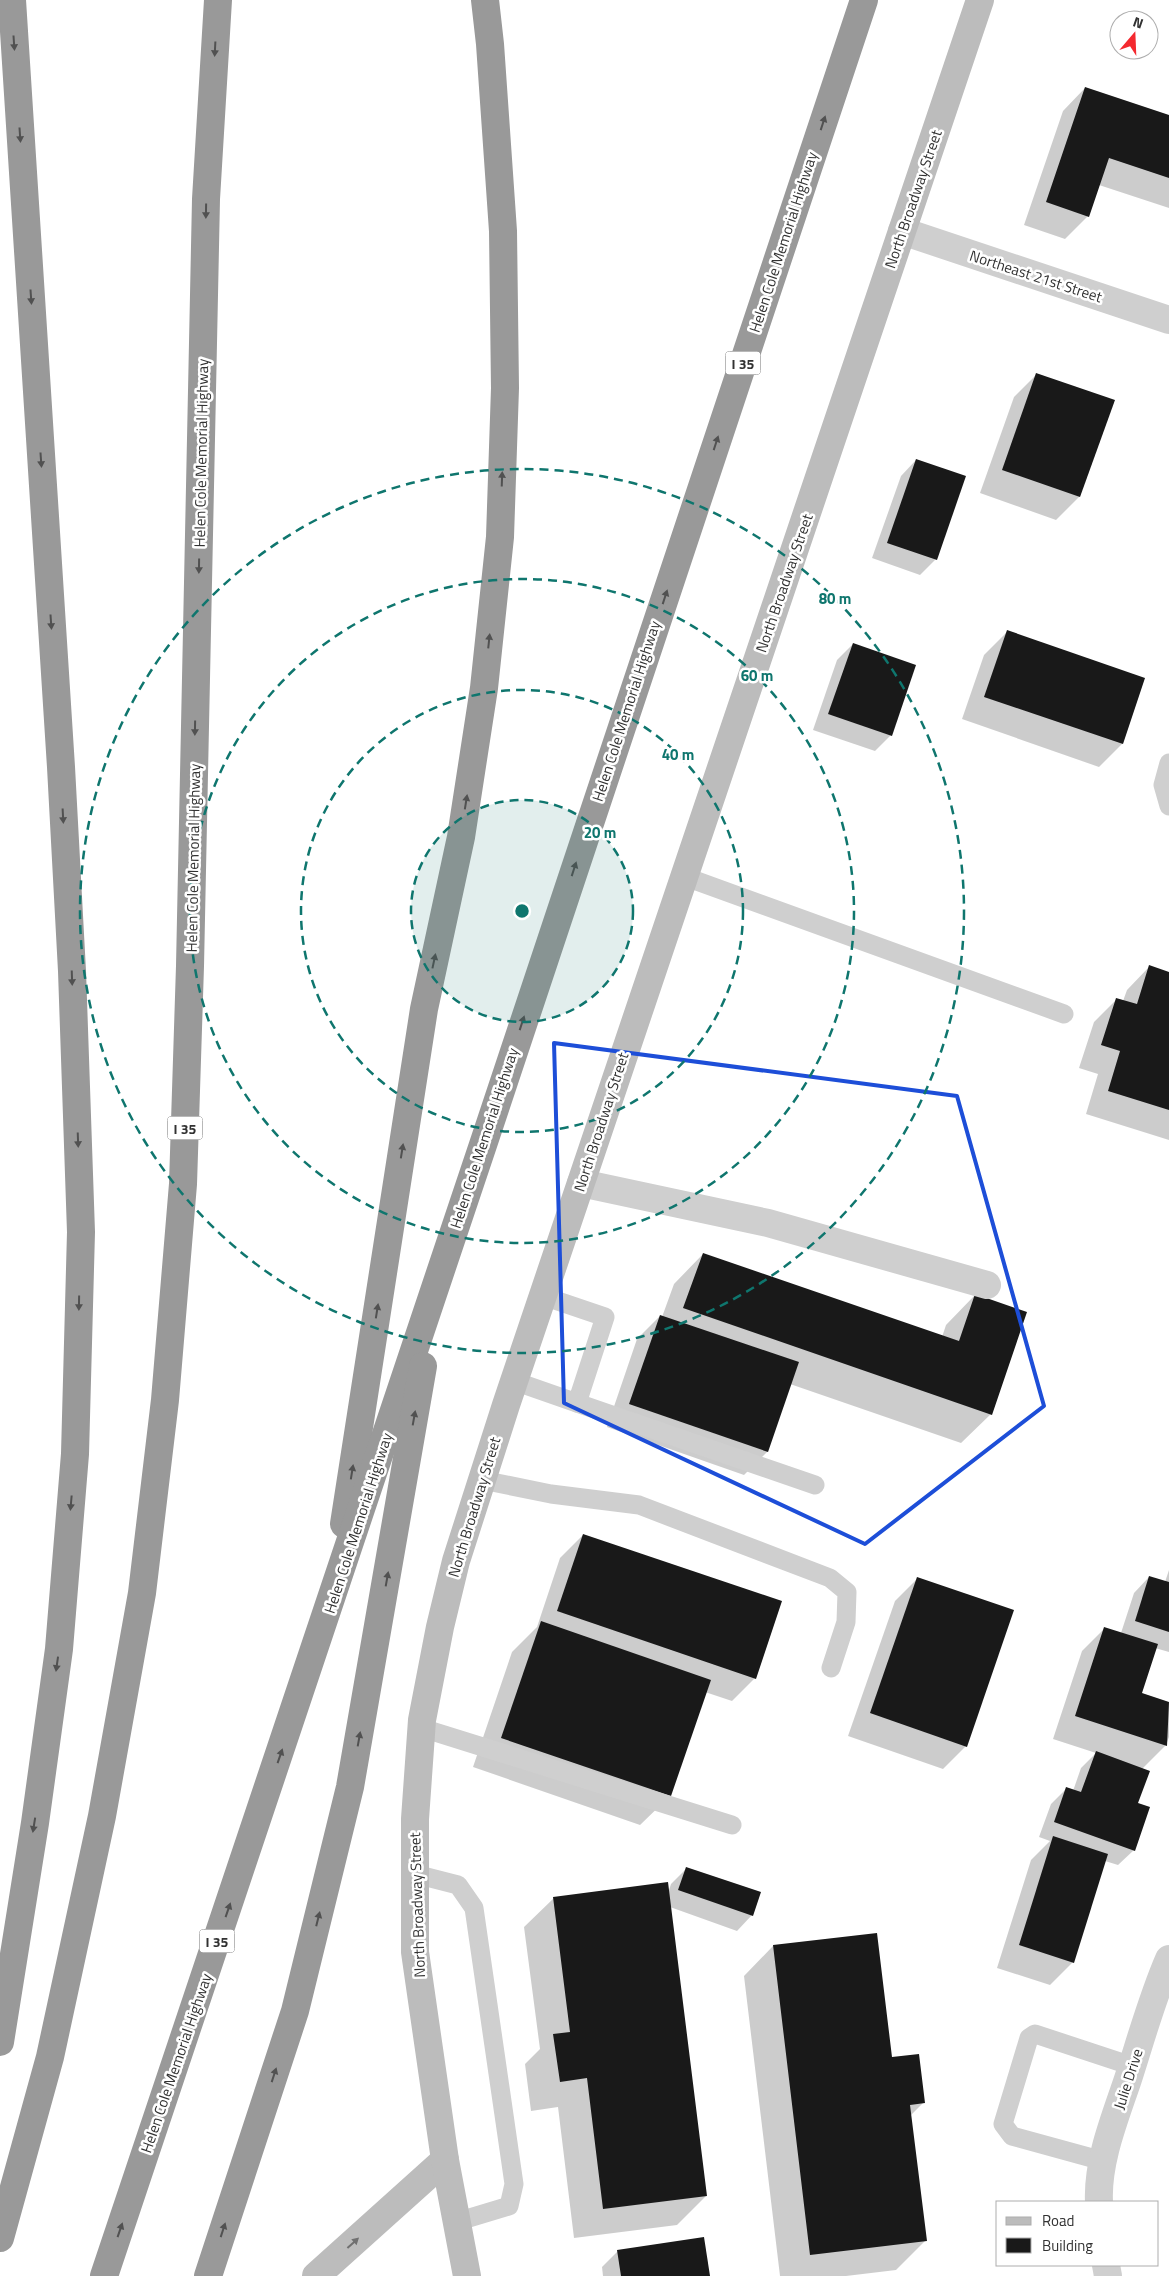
<svg xmlns="http://www.w3.org/2000/svg" width="1169" height="2276" viewBox="0 0 1169 2276" font-family="'Titillium Web',sans-serif">
<rect width="100%" height="100%" fill="#fff"/>
<g fill="#0003">
<path d="M1085,88l84,28v92l-70,-23 -11,31 -23,23 -41,-14 39,-114z"/>
<path d="M1037,374l76,27 -34,96 -23,23 -76,-27 34,-96z"/>
<path d="M916,460l20,99 -16,16 -48,-17 29,-82z"/>
<path d="M1007,632l137,47 -22,65 -23,23 -137,-48 22,-64z"/>
<path d="M853,644l38,91 -16,16 -62,-21 24,-70z"/>
<path d="M1149,967l20,6v167l-83,-26 12,-40 -19,-6 15,-46 23,-23 6,2 4,-11z"/>
<path d="M703,1254l239,83 4,-12 29,-30 16,119 -30,29 -171,-59 -23,68 -23,23 -137,-48 30,-88 23,-23 2,1 12,-33z"/>
<path d="M583,1535l172,143 -23,23 -27,-9 -35,104 -30,29 -167,-58 39,-115 25,-25 23,-69z"/>
<path d="M1169,1570v82l-14,-4 -15,46 29,9v34l-3,8 -24,24 -5,35 -3,46 -16,15 -13,-4 -32,101 -23,23 -53,-17 34,-108 19,-19 -11,-4 12,-33 15,-15 7,2 8,-23 15,-15 -43,-14 29,-88 23,-23 16,5 13,-40 15,-16 16,5z"/>
<path d="M918,1578l48,168 -23,23 -95,-33 47,-135z"/>
<path d="M687,1868l65,47 -15,16 -67,-24 36,289 -29,29 -103,13 -16,-131 -27,4 -6,-47 15,-15 -16,-122 30,-29 114,-5 3,-9z"/>
<path d="M876,1934l15,125 32,44 -13,13 15,125 -29,29 -50,6h-66l-36,-300 29,-30z"/>
<path d="M618,2251l91,25h-106l-1,-9z"/>
</g>
<g fill="#191919">
<path d="M1085,87l84,28v63l-60,-20 -20,59 -43,-15z"/>
<path d="M1036,373l79,27 -35,97 -78,-27z"/>
<path d="M916,459l50,17 -29,84 -50,-17z"/>
<path d="M1007,630l138,48 -22,66 -139,-47z"/>
<path d="M853,643l63,22 -24,71 -64,-22z"/>
<path d="M1149,965l20,7v138l-61,-19 12,-40 -19,-6 15,-47 21,6z"/>
<path d="M703,1253l256,88 16,-47 52,18 -35,103 -309,-107z"/>
<path d="M660,1315l139,47 -31,90 -139,-48z"/>
<path d="M583,1534l199,67 -26,78 -199,-68z"/>
<path d="M1149,1576l20,6v50l-34,-11z"/>
<path d="M917,1577l97,33 -47,137 -97,-34z"/>
<path d="M541,1621l170,59 -40,116 -170,-58z"/>
<path d="M1104,1627l54,17 -16,49 27,9 -2,44 -92,-30z"/>
<path d="M1096,1751l54,20 -12,32 12,4 -15,44 -81,-29 12,-35 15,5z"/>
<path d="M1053,1836l55,18 -34,109 -55,-18z"/>
<path d="M686,1867l75,25 -8,24 -75,-26z"/>
<path d="M668,1882l39,314 -104,13 -16,-131 -27,4 -7,-48 17,-2 -17,-135z"/>
<path d="M877,1933l15,124 27,-3 6,49 -15,2 17,136 -117,14 -37,-310z"/>
<path d="M704,2237l6,39h-89l-4,-26z"/>
</g>
<g fill="none" stroke-linecap="round" stroke-linejoin="round">
<g stroke="#cfcfcf" stroke-width="19">
<path d="M1169,763l-6,22 6,21"/>
<path d="M683,876l381,138"/>
<path d="M514,1381l63,22 28,-86 -62,-21"/>
<path d="M577,1403l238,82"/>
<path d="M482,1480l69,14 88,11 191,73 17,14 -1,30 -15,46"/>
<path d="M422,1728l310,97"/>
<path d="M415,1874l43,11 16,23 40,276 -5,22 -53,16"/>
<path d="M1103,2161l-91,-25 -9,-12 26,-86 6,-4 97,32"/>
</g>
<g stroke="#cfcfcf" stroke-width="28">
<path d="M902,231l267,89"/>
<path d="M581,1183l187,40 219,62"/>
<path d="M1099,2202c-2,-41 16,-84 29,-123 13,-40 24,-81 41,-120"/>
<path d="M1106,2265l2,11"/>
</g>
<g stroke="#bcbcbc" stroke-width="28">
<path d="M316,2276l129,-116"/>
<path d="M467,2276l-22,-116 -30,-208v-133l7,-99 18,-93 16,-66 50,-156 474,-1405"/>
</g>
<g stroke="#999" stroke-width="28">
<path d="M344,1524l80,-515 37,-172 23,-149 16,-151 5,-149 -2,-157 -13,-187 -5,-44"/>
<path d="M0,2042l35,-219 24,-174 16,-195 6,-222 -9,-261 -11,-204 -49,-767"/>
<path d="M0,2238l50,-181 52,-241 40,-223 23,-193 18,-216 7,-218 16,-767 12,-199"/>
<path d="M104,2276c256,-758 507,-1517 760,-2276"/>
<path d="M208,2276l87,-265 55,-224 73,-421"/>
</g>
</g>
<defs><path id="oneway-solid" d="M-6-.8H1V-3.2L6.5 0L1 3.2V.8H-6Z" transform="scale(1.25)"/></defs>
<g fill="#515151">
<use href="#oneway-solid" transform="translate(14 43) rotate(86)"/>
<use href="#oneway-solid" transform="translate(215 49) rotate(93)"/>
<use href="#oneway-solid" transform="translate(823 123) rotate(-72)"/>
<use href="#oneway-solid" transform="translate(20 135) rotate(86)"/>
<use href="#oneway-solid" transform="translate(206 211) rotate(91)"/>
<use href="#oneway-solid" transform="translate(31 297) rotate(86)"/>
<use href="#oneway-solid" transform="translate(716 443) rotate(-72)"/>
<use href="#oneway-solid" transform="translate(41 460) rotate(86)"/>
<use href="#oneway-solid" transform="translate(502 479) rotate(-88)"/>
<use href="#oneway-solid" transform="translate(199 566) rotate(91)"/>
<use href="#oneway-solid" transform="translate(665 597) rotate(-72)"/>
<use href="#oneway-solid" transform="translate(51 622) rotate(86)"/>
<use href="#oneway-solid" transform="translate(489 641) rotate(-84)"/>
<use href="#oneway-solid" transform="translate(195 728) rotate(91)"/>
<use href="#oneway-solid" transform="translate(466 802) rotate(-81)"/>
<use href="#oneway-solid" transform="translate(63 816) rotate(87)"/>
<use href="#oneway-solid" transform="translate(574 869) rotate(-72)"/>
<use href="#oneway-solid" transform="translate(434 961) rotate(-78)"/>
<use href="#oneway-solid" transform="translate(72 978) rotate(88)"/>
<use href="#oneway-solid" transform="translate(522 1023) rotate(-72)"/>
<use href="#oneway-solid" transform="translate(78 1140) rotate(88)"/>
<use href="#oneway-solid" transform="translate(402 1151) rotate(-81)"/>
<use href="#oneway-solid" transform="translate(79 1303) rotate(91)"/>
<use href="#oneway-solid" transform="translate(377 1311) rotate(-81)"/>
<use href="#oneway-solid" transform="translate(414 1418) rotate(-80)"/>
<use href="#oneway-solid" transform="translate(352 1472) rotate(-81)"/>
<use href="#oneway-solid" transform="translate(71 1503) rotate(95)"/>
<use href="#oneway-solid" transform="translate(387 1579) rotate(-80)"/>
<use href="#oneway-solid" transform="translate(57 1664) rotate(98)"/>
<use href="#oneway-solid" transform="translate(359 1739) rotate(-80)"/>
<use href="#oneway-solid" transform="translate(280 1756) rotate(-71)"/>
<use href="#oneway-solid" transform="translate(34 1825) rotate(99)"/>
<use href="#oneway-solid" transform="translate(228 1910) rotate(-71)"/>
<use href="#oneway-solid" transform="translate(318 1919) rotate(-76)"/>
<use href="#oneway-solid" transform="translate(274 2075) rotate(-72)"/>
<use href="#oneway-solid" transform="translate(120 2230) rotate(-71)"/>
<use href="#oneway-solid" transform="translate(223 2230) rotate(-72)"/>
</g>
<use fill="#707070" href="#oneway-solid" transform="translate(353 2243) rotate(-42)"/>
<path fill="none" stroke="#1d4ed8" stroke-width="4" stroke-linejoin="round" d="M554,1043l403,53 87,310 -179,138 -301,-141z"/>
<circle cx="522" cy="911" r="111" fill="#0f766e" fill-opacity=".12"/>
<g fill="none" stroke="#0f766e" stroke-width="2.5" stroke-dasharray="9 6">
<circle cx="522" cy="911" r="111"/>
<circle cx="522" cy="911" r="221"/>
<circle cx="522" cy="911" r="332"/>
<circle cx="522" cy="911" r="442"/>
</g>
<g text-anchor="middle" dominant-baseline="central" stroke-width="5" stroke-linejoin="round" paint-order="stroke">
<g fill="#fff" stroke="#707070" stroke-width="1">
<rect x="725.5" y="351.5" width="35" height="23" rx="4"/>
<rect x="167.5" y="1116.5" width="35" height="23" rx="4"/>
<rect x="199.5" y="1929.5" width="35" height="23" rx="4"/>
</g>
<g font-size="14" font-weight="bold" fill="#323232">
<text x="743" y="363">I 35</text>
<text x="185" y="1128">I 35</text>
<text x="217" y="1941">I 35</text>
</g>
<g font-size="15" fill="#323232" stroke="#fff">
<text transform="translate(913 199) rotate(-71)">North Broadway Street</text>
<text transform="translate(783 242) rotate(-72)">Helen Cole Memorial Highway</text>
<text transform="translate(1036 276) rotate(18)">Northeast 21st Street</text>
<text transform="translate(201 453) rotate(-89)">Helen Cole Memorial Highway</text>
<text transform="translate(784 583) rotate(-71)">North Broadway Street</text>
<text transform="translate(626 711) rotate(-72)">Helen Cole Memorial Highway</text>
<text transform="translate(193 858) rotate(-89)">Helen Cole Memorial Highway</text>
<text transform="translate(601 1122) rotate(-72)">North Broadway Street</text>
<text transform="translate(484 1138) rotate(-72)">Helen Cole Memorial Highway</text>
<text transform="translate(474 1507) rotate(-73)">North Broadway Street</text>
<text transform="translate(358 1523) rotate(-72)">Helen Cole Memorial Highway</text>
<text transform="translate(417 1905) rotate(-92)">North Broadway Street</text>
<text transform="translate(176 2063) rotate(-71)">Helen Cole Memorial Highway</text>
<text transform="translate(1128 2079) rotate(-72)">Julie Drive</text>
</g>
</g>
<circle cx="522" cy="911" r="8" fill="#0f766e" stroke="#fff" stroke-width="2.5"/>
<g font-size="15" text-anchor="middle" font-weight="bold" fill="#0f766e" stroke="#fff" stroke-width="5" stroke-linejoin="round" paint-order="stroke">
<text x="835" y="604">80 m</text>
<text x="757" y="681">60 m</text>
<text x="678" y="760">40 m</text>
<text x="600" y="838">20 m</text>
</g>
<rect x="996" y="2201" width="162" height="65" fill="#ffffff" stroke="#adadad"/>
<rect x="1006" y="2217" width="25" height="8" fill="#bcbcbc" stroke="#adadad"/>
<text x="1042" y="2226" font-size="15" fill="#323232">Road</text>
<rect x="1006" y="2238" width="25" height="15" fill="#191919" stroke="#adadad"/>
<text x="1042" y="2251" font-size="15" fill="#323232">Building</text>
<g transform="translate(1134 35) rotate(19)"><circle r="24" fill="#ffffff" stroke="#adadad"/>
<path d="M0-4L9 19L0 12L-9 19Z" fill="#f4292f"/>
<text y="-8" font-size="14" font-weight="bold" text-anchor="middle" fill="#323232">N</text>
</g>
</svg>
